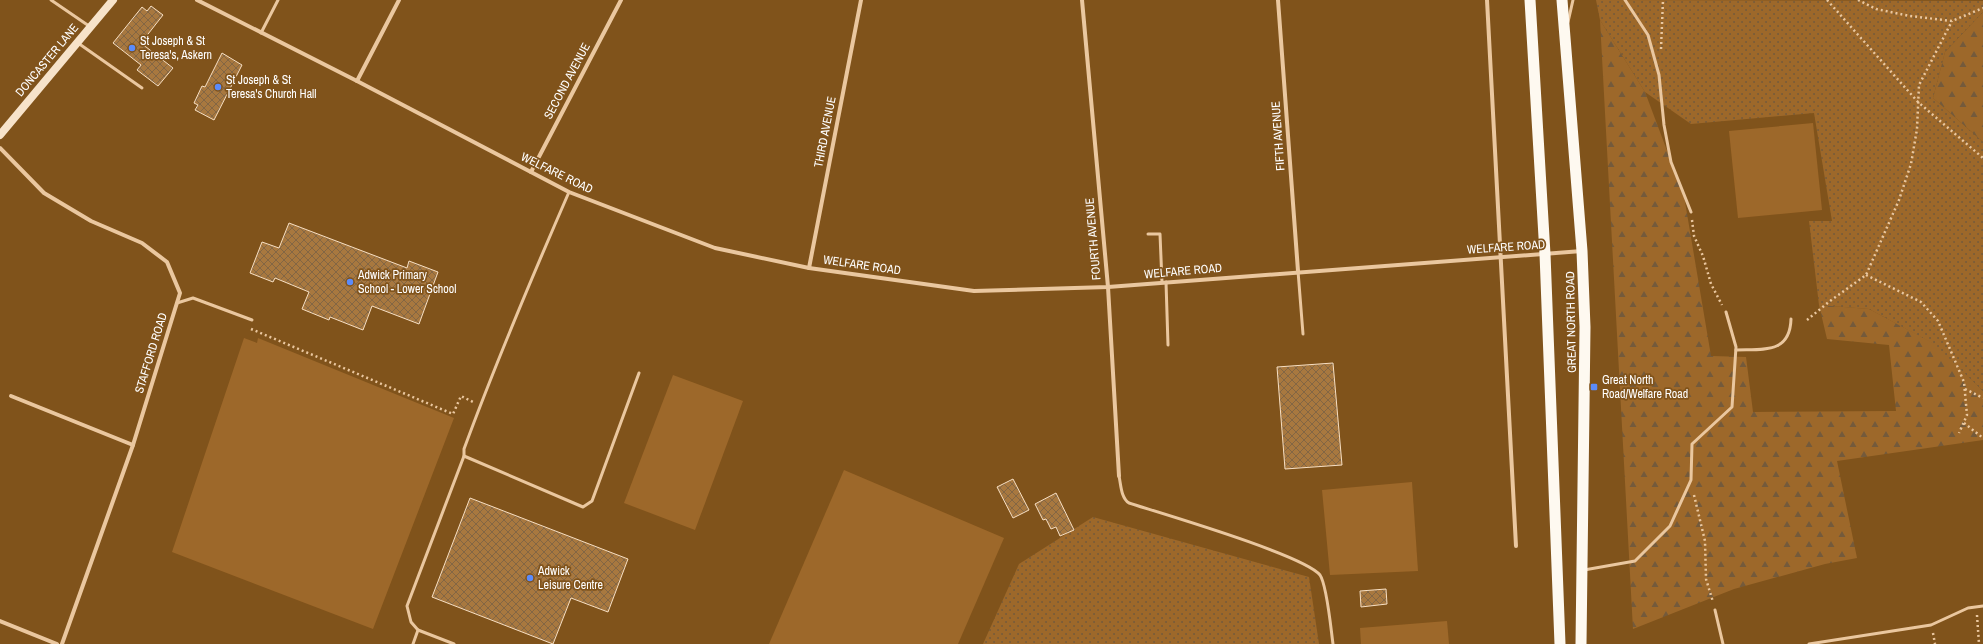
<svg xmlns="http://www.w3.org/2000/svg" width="1983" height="644" viewBox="0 0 1983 644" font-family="'Archivo Narrow',sans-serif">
<defs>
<pattern id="forest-firs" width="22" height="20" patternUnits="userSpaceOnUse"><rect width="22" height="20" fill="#9d682a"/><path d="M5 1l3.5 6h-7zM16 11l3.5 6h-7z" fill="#745a3b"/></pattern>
<pattern id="park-dots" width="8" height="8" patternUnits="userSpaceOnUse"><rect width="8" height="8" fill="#9d682a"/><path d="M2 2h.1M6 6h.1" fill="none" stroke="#745a3b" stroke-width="1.8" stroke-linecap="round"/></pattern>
<pattern id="building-cross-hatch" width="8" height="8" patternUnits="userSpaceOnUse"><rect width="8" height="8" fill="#a8783f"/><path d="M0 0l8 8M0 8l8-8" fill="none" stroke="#836644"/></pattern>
</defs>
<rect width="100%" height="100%" fill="#80531b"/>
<g fill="#9d682a">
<path d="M1813,123l9,87 -84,8 -9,-87z"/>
<path d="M244,338l13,5 1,-5 196,80 -81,211 -201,-77z"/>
<path d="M673,375l70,26 -48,129 -71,-27z"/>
<path d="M844,470l160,68 -46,106h-189z"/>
<path d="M1412,482l6,89 -88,4 -8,-85z"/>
<path d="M1447,621l2,23h-88l-1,-16z"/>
</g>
<g fill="url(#forest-firs)">
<path d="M1983,12v130l-50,-44 12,-46z"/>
<path d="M1600,20l45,72 39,104 27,160 35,1 7,55 143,-1 -7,-66 -62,-6 -8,-34 50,4 66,35 48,47v49l-146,21 20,97 -32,6 -91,25 -101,40z"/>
</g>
<g fill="url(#park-dots)">
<path d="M1596,0l387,1v11l-38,40 -12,46 50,44v249l-49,-47 -65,-35 -50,-4 -10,-84h23l-18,-108 -123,11 -46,-32 -45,-72z"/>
<path d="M1093,517l216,60 10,67h-336l36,-80z"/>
</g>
<g fill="url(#building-cross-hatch)" stroke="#f7dfc3">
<path d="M151,6l12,9 -22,28 32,25 -15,18 -21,-16 4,-5 -28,-22 29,-36 5,4z"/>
<path d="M222,53l20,12 -28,55 -19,-10 3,-5 -4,-2 8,-17 3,1z"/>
<path d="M289,223l118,45 2,-7 29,11 -19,52 -47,-18 -9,24 -33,-13 -1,3 -27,-11 7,-17 -34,-14 -2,4 -23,-9 12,-31 17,6z"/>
<path d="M1333,363l9,102 -57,4 -8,-102z"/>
<path d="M1013,479l16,31 -16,8 -16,-31z"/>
<path d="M1056,493l18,37 -14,6 -4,-9 -5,2 -5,-10 -3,1 -8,-16z"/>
<path d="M470,498l158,61 -20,53 -37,-14 -18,46 -121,-47z"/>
<path d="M1386,589l1,15 -26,3 -1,-16z"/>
</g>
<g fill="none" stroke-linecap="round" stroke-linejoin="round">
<g stroke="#eac79f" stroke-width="2.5" stroke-dasharray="2 3" stroke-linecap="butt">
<path d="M1827,0l91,102 65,56"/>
<path d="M1858,0l18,9 34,7 42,5 31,-13"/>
<path d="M1661,49l2,-49"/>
<path d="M1692,220l2,16 9,20 8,28 11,21"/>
<path d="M1866,275l55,27 17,19 26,61 3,33 -8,18"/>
<path d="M1807,320l23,-19 36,-26 33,-75 12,-36 6,-35 2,-44 33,-64"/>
<path d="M251,329l202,85 8,-18 12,6"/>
<path d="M1965,389l18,9"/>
<path d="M1964,423l19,15"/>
<path d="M1694,495l11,46 1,38 7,23"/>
<path d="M1977,615l2,29"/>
<path d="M1933,633l2,11"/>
</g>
<g stroke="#eac79f" stroke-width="3">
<path d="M51,0l38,26"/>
<path d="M1625,0l23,35 11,40 5,50 7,37 20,50"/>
<path d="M1568,22l5,-22"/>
<path d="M261,33l17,-33"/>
<path d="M78,43l64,45"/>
<path d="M1148,234h12l2,48"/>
<path d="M1298,271l5,63"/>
<path d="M1166,282l2,63"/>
<path d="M177,303l16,-5 59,22"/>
<path d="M1736,350c27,-1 54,4 55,-31"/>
<path d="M464,456l119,51 9,-6 47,-128"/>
<path d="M1119,476c2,9 2,22 10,27 31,10 175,52 191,72 7,10 11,55 13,69"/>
<path d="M1584,570l51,-9 35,-35 21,-46 1,-36 40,-37 4,-60 -10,-35"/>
<path d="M1715,610l8,34"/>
<path d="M418,630l36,14"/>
<path d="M413,644l5,-14 -7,-8 -4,-16 57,-150v-7c32,-87 68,-172 105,-257"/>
<path d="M1809,644l122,-19 37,-17 15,-2"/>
</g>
<g stroke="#eac79f" stroke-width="4">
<path d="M197,0l160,81 212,111 146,56 94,20 165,23 134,-4 474,-36"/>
<path d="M1082,0l26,287 11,189"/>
<path d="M1278,0l20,271"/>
<path d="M1487,0l29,546"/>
<path d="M357,81l42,-81"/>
<path d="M0,148l44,45 47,28 51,22 25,19 13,31 -47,152 -71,199"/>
<path d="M531,172l90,-172"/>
<path d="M809,268l52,-268"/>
<path d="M11,396l122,49"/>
<path d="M0,621l57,23"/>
</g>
<path stroke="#f7e3ca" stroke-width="8" d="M0,135l113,-135"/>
<g stroke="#fef9f0" stroke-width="11">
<path d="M1530,0l15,254 15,390"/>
<path d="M1562,0l20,251 3,76 -4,317"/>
</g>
</g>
<g fill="#5b8bfb" stroke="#80531b" stroke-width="1.5">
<circle cx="132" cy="48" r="4"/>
<circle cx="218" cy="87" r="4"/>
<circle cx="350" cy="282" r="4"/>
<rect x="1590" y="383" width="8" height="8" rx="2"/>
<circle cx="530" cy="578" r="4"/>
</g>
<g text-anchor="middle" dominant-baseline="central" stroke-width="3.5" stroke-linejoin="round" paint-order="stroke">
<g font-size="12" fill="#fff" stroke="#80531b" text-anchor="start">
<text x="140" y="41">St Joseph &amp; St<tspan x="140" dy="14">Teresa's, Askern</tspan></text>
<text x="226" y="80">St Joseph &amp; St<tspan x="226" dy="14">Teresa's Church Hall</tspan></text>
<text x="358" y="275">Adwick Primary<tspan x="358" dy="14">School - Lower School</tspan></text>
<text x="1602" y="380">Great North<tspan x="1602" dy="14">Road/Welfare Road</tspan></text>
<text x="538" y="571">Adwick<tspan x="538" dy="14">Leisure Centre</tspan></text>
</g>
<g font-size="12" fill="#fff" stroke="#80531b">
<text transform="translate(47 60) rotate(-50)">DONCASTER LANE</text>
<text transform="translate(567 81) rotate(-62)">SECOND AVENUE</text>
<text transform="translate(825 132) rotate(-79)">THIRD AVENUE</text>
<text transform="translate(1278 136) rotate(-94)">FIFTH AVENUE</text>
<text transform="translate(557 173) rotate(26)">WELFARE ROAD</text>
<text transform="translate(1093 239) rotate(-95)">FOURTH AVENUE</text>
<text transform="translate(1506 247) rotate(-4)">WELFARE ROAD</text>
<text transform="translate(862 265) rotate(8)">WELFARE ROAD</text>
<text transform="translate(1183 271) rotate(-5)">WELFARE ROAD</text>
<text transform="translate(1571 322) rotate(-91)">GREAT NORTH ROAD</text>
<text transform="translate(151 353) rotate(-73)">STAFFORD ROAD</text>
</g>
</g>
</svg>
